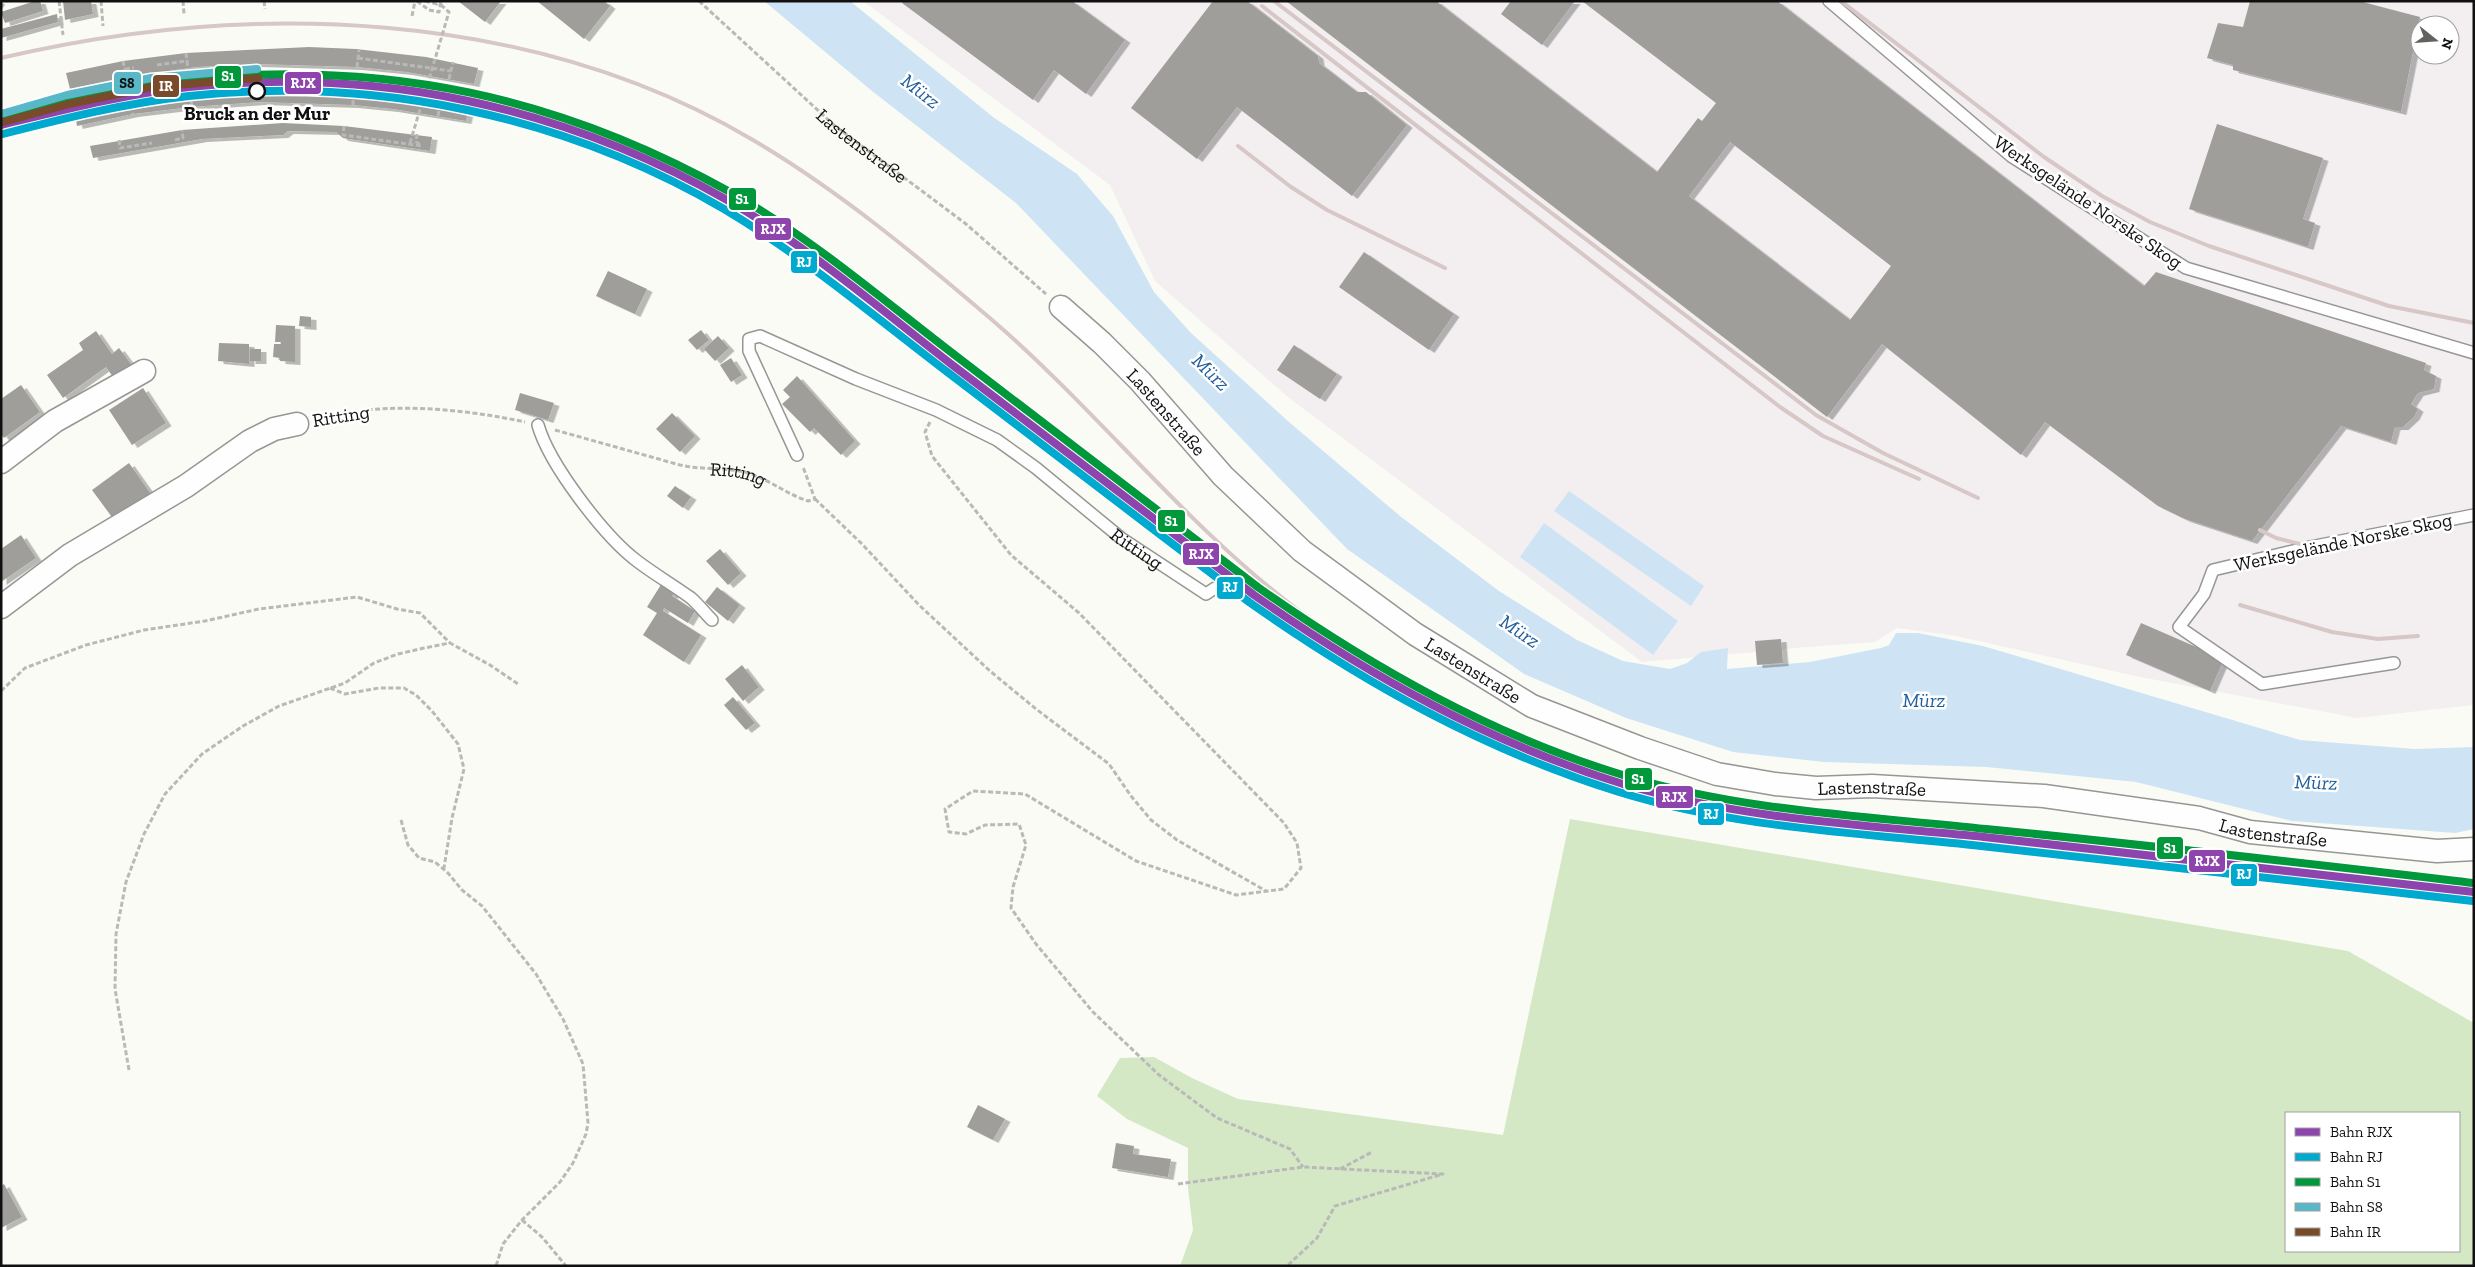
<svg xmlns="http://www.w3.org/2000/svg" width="2475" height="1267" viewBox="0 0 2475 1267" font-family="'Zilla Slab',serif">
<defs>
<filter id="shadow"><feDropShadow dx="5.5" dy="3" stdDeviation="0" flood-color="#0004"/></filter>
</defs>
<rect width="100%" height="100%" fill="#fbfbf6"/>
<path fill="#f3eff1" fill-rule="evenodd" d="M863,1h1604l7,2v702l-117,13 -222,-42 -179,-40 -59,-8 -22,14 -93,7 -1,-10 -26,2 1,11 -114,10 -353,-264 -134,-117 -45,-96zM2420,25h30v30h-30z"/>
<path fill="#d4e8c6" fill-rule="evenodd" d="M1570,819l778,132 126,72v243h-1294l13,-36 -5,-42v-40l-61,-29 -30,-23 23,-38 34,-1 38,21 46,21 265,36zM2286,1113h173v138h-173z"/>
<g fill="#cee4f4">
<path d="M764,1h86l143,116 84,57 36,42 41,76 37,41 98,89 111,94 99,75 78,49 46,21 47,8 17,-6 14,-11 27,-4 -1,21 83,-7 71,-14 8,-3 7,-12h22l65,13 317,94 115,9 59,-2v82l-19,4 -163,-12 -156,-39 -150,-15 -162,-5 -91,-10 -107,-34 -102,-44 -177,-125 -331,-346 -144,-112z"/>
<path d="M1569,491l135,95 -13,20 -137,-95z"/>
<path d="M1544,523l134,98 -25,34 -133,-98z"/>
</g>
<g fill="#9f9e9b" fill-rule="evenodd" filter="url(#shadow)">
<path d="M35,1h5l3,10 -38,12 -4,-11z"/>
<path d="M63,1h28l2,13 -28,6z"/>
<path d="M458,1h43l-16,21z"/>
<path d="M537,1h67l6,5 -26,33z"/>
<path d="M903,1h169l53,39 -39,54 -32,-24 -21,30 -131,-97z"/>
<path d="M1213,1h34l71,55 1,7 38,29h9l41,33 -55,71 -115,-89 -40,52 -66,-51z"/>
<path d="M1286,1h150l221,171 41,-54 4,3 14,-18 -134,-102h195l367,285 12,-14 270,91 -2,7 12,6 -2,13 -16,4 -7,11 7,5 -4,8 -11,10h-8l-4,15 -50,-16 -89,115 -67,-22 -27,-13 -113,-84 -24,33 -139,-111 -55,73zM1730,142l161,124 -41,54 -161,-124z"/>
<path d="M1511,1h64l-33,44 -41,-31z"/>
<path d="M2250,1h109l61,16 -19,95 -168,-42v-5l-26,-7 11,-35 25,4z"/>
<path d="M57,14l1,8 -57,16v-9z"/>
<path d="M309,47l47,2 70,8 52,11 -4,16 -67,-12 -50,-5 -100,-3 -61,3 -70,10 -56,12 -4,-16 57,-12 63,-8z"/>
<path d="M261,85l92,3 117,16 -4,17 -73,-12 -40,-4 -94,-3 -68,5 -58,7 -56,12 -3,-17 116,-19z"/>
<path d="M283,123l61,3 88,11 -2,14 -87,-13 -7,-6 -48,-1 -5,4 -81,4 -109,19 -3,-12 92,-16z"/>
<path d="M2217,124l106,34 -20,61 12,4 -7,24 -119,-38z"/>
<path d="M1364,252l90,62 -25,36 -90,-63z"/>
<path d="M608,271l39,18 -12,25 -39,-18z"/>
<path d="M300,316l11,1v10l-12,-1z"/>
<path d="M276,325l19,1v36l-15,-1v-3l-7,-1 1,-13h7v-2h-6z"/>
<path d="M701,330l8,10 -12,10 -9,-10z"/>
<path d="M96,331l16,23 7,-6 12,16 -18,13 -7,-10 -43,31 -16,-23 36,-25 -4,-7z"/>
<path d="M718,336l11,12 -14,13 -11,-12z"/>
<path d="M219,343l30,1v20l-31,-3z"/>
<path d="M1294,345l43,29 -17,25 -43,-29z"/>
<rect x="250" y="349" width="11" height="12"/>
<path d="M731,358l11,17 -11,7 -11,-17z"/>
<path d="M797,376l58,65 -14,14 -27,-27 -4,4 -28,-28 8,-7 -7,-7z"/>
<path d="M21,385l19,27 -36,26 -3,-4v-35z"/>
<path d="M143,388l23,35 -34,22 -23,-35z"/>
<path d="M520,393l34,10 -6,17 -33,-10z"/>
<path d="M672,413l23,23 -15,16 -24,-23z"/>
<path d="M129,463l22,31 -37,26 -22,-30z"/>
<path d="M675,486l16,11 -8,11 -16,-12z"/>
<path d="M21,535l15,23 -35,24v-33z"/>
<path d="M720,549l21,24 -13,12 -22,-24z"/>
<path d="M662,583l13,9 -3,4 23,15 -7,12 -24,-15 -1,3 38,24 -17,27 -41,-27 14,-22 -10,-6z"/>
<path d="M717,587l23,18 -12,16 -23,-19z"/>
<path d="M2141,623l83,36 -14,32 -84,-36z"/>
<path d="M1781,639l2,24 -26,2 -2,-24z"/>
<path d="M742,665l17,22 -16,14 -18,-22z"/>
<path d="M733,697l22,26 -9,7 -22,-25z"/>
<path d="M978,1105l27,14 -12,21 -26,-13z"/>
<path d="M1116,1143l18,3 -1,8 38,5 -3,18 -56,-9z"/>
<path d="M4,1184l18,33 -21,11v-42z"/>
</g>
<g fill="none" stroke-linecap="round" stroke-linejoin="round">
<defs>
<g id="lane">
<path d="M1829,1l182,155 175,112 288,85"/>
<path d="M538,425c11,39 66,111 99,136 17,13 36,24 54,37 7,6 14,15 21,22"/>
<path id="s3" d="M797,455l-48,-104v-12l11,-3 96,43 80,31 61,30 39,28 85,70 85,56 9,-6"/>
<path d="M2394,663l-132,21 -83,-57 25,-33 9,-24 97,-23 164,-32"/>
</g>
<g id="street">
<path id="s4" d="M1061,307l41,36 38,38 83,95 79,75 113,83 117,72 108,42 77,26 58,10 41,4 56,-2 172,10 155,22 51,14 187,19 37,-2"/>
<path d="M1,462l54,-41 89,-50"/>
<path d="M1,607l69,-52 116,-69 64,-45 24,-12 23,-5"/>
</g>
</defs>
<use href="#lane" stroke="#969694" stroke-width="14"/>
<use href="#street" stroke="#969694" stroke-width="25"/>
<g stroke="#b9b9b8" stroke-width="3" stroke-dasharray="5 2.5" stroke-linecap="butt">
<path d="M59,1l4,34"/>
<path d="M101,1l2,25"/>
<path d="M183,1l1,13"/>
<path d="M264,1l1,8"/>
<path d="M417,1l12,9 10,2 2,-11"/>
<path d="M425,1l12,3 1,-3"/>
<path id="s1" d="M699,1l136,125 131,98 80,70"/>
<path d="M1,8l5,-7"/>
<path d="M412,16l3,-15"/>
<path d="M186,53l1,8"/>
<path d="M358,58l93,13"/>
<path d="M123,61l3,16"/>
<path d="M157,65l30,-4 1,8"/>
<path d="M357,67l2,-17"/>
<path d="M125,69l9,-1"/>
<path d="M449,79l4,-17"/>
<path d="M190,90l1,9"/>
<path d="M353,96l87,11"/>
<path d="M130,98l3,16"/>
<path d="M161,102l30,-3 1,8"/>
<path d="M353,105v-17"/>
<path d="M438,116l3,-17"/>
<path d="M344,126l-1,9 79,11"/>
<path d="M417,134l-1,8 4,2"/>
<path d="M119,140l1,8 32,-5"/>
<path d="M175,140l8,-2 -1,-8"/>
<path d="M316,419c66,-18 143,-11 209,3"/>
<path d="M930,422l-5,10 7,24 79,99 68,58 205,210 13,20 4,25 -17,21 -48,6 -100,-34 -111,-67 -52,-3 -28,18 4,23 17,2 19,-9 34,-1 7,21 -13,42 -2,21 25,36 57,68 66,63 58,43 73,31 13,18"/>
<path id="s2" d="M555,430l125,35c21,5 43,2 65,7 22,6 41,22 63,29l7,-2 -12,-32"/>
<path d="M815,499l47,45 57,61 71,66 46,38 73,55 22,32 20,24 26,20 89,51"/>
<path d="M330,688l15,6 34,-6h25l12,7 16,16 26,33 6,25 -12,49 -8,50"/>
<path d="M1,691l24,-23 61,-23 58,-15 61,-9 54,-12 98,-12 40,12 23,4 30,30"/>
<path d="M401,820l7,25 11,13 16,4 13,11 14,17 20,16 54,68 27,45 20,45 5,59 -2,11 -13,29 -13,19 -38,38 -19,24 -7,22"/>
<path d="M129,1070l-14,-81 1,-55 10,-52 18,-48 21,-40 37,-40 41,-28 36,-20 66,-23 29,-20 24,-9 26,-6 26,-5 40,22 28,19"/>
<path d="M1340,1169l32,-17"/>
<path d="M1178,1184l125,-17 140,7 -108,32 -18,32 -30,28"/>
<path d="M522,1220l20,17 24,29"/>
</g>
<use href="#lane" stroke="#fefefe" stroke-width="11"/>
<use href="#street" stroke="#fefefe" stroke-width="22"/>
<g stroke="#d7c7c6" stroke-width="4">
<path d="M1274,1l542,414 67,38 95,45"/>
<path d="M1841,1l203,156 58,39 48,26 59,24 180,60 85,17"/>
<path d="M1262,6l518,401 43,29 96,43"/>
<path d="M1,58c247,-58 529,-50 752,82 85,50 163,115 238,179 107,92 194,206 307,291 59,44 124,78 190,111 32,15 62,33 96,46 26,10 54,18 81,27"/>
<path d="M1238,146l53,41 36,23 118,58"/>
<path d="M2260,530l16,8 48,12"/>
<path d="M2240,605l92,27 46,7 40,-3"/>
</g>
<path stroke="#b9b9b8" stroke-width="3" stroke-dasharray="5 2.5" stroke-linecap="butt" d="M410,143l39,-131 -8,-7"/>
<defs>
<path id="rail-1" d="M1,125c62,-15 124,-31 188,-38 189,-20 373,19 538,113 82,47 154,110 228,167 100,76 200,152 299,228 114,80 235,148 369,189 116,35 240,41 361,53 163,17 326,36 490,55"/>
<path id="rail-2" d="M3,134c62,-16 123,-31 186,-38 186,-20 374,19 535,113 79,47 150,107 222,162 101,78 202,154 303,231 115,81 235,148 370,190 116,36 241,41 362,54 164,17 328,36 492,55"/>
<path id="rail-3" d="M1,116c62,-15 125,-31 188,-37 197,-19 369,17 541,113 82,46 155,110 230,167 99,77 199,153 299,229 114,80 234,148 367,188 116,35 240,40 360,53 163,16 325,35 488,54"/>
<path id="rail-4" d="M1,114l66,-19 84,-17 106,-9"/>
<path id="rail-5" d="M3,122l66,-18 83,-17 106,-9"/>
</defs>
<use href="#rail-1" stroke="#fff" stroke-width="11"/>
<use href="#rail-2" stroke="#fff" stroke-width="11"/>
<use href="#rail-3" stroke="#fff" stroke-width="11"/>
<use href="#rail-4" stroke="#fff" stroke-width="11"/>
<use href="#rail-5" stroke="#fff" stroke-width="11"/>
<use href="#rail-1" stroke="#8e44ad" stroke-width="8"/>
<use href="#rail-2" stroke="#00a9ce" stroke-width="8"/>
<use href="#rail-3" stroke="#00983a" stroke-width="8"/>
<use href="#rail-4" stroke="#58b8c7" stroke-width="8"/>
<use href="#rail-5" stroke="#7a4b2a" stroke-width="8"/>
</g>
<circle fill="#fff" stroke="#101010" stroke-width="2.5" cx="257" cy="91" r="8"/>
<g text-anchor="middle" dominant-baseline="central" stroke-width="5" stroke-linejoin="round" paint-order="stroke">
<g font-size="19" font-weight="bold" fill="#101010" stroke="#fff">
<text x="257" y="113">Bruck an der Mur</text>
</g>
<g font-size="19" fill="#101010" stroke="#fff">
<text stroke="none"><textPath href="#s1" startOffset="218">Lastenstraße</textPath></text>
<text transform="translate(2088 202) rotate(34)">Werksgelände Norske Skog</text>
<text stroke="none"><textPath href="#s4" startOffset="149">Lastenstraße</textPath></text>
<text transform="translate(341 416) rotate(-9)">Ritting</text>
<text stroke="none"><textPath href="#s2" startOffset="189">Ritting</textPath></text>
<text transform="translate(2343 542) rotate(-12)">Werksgelände Norske Skog</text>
<text stroke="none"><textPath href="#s3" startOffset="574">Ritting</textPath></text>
<text stroke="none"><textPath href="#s4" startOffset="552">Lastenstraße</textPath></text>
<text stroke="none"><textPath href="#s4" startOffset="974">Lastenstraße</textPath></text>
<text stroke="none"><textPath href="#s4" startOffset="1379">Lastenstraße</textPath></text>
</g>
<g font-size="20" font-style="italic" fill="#1f5e9c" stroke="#fff">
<text transform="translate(921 91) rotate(38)">Mürz</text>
<text transform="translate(1211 372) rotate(44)">Mürz</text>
<text transform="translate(1520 631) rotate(34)">Mürz</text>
<text x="1924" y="700">Mürz</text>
<text transform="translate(2316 782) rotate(2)">Mürz</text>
</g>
</g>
<g stroke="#fff" stroke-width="2">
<rect x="214" y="65" width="28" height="24" rx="5" fill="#00983a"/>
<rect x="284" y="71" width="38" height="24" rx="5" fill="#8e44ad"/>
<rect x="113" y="71" width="29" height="24" rx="5" fill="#58b8c7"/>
<rect x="152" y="74" width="28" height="24" rx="5" fill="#7a4b2a"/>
<rect x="728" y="187" width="29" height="24" rx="5" fill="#00983a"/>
<rect x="754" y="217" width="38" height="24" rx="5" fill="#8e44ad"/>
<rect x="790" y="250" width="28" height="24" rx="5" fill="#00a9ce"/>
<rect x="1157" y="509" width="29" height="24" rx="5" fill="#00983a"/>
<rect x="1182" y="542" width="38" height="24" rx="5" fill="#8e44ad"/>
<rect x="1216" y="576" width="28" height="24" rx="5" fill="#00a9ce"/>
<rect x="1624" y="767" width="29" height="24" rx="5" fill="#00983a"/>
<rect x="1655" y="785" width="39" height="24" rx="5" fill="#8e44ad"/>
<rect x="1697" y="802" width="28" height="24" rx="5" fill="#00a9ce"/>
<rect x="2156" y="836" width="28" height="24" rx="5" fill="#00983a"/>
<rect x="2188" y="849" width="38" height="24" rx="5" fill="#8e44ad"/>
<rect x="2230" y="863" width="28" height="24" rx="5" fill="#00a9ce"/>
</g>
<g font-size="14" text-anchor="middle" font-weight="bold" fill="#fff">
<text x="228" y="81">S1</text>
<text x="303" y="88">RJX</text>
<text x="166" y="91">IR</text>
<text x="742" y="204">S1</text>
<text x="773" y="234">RJX</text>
<text x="804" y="267">RJ</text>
<text x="1171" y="526">S1</text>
<text x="1201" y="559">RJX</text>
<text x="1230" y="592">RJ</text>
<text x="1638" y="784">S1</text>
<text x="1674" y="802">RJX</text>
<text x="1711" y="819">RJ</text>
<text x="2170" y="853">S1</text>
<text x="2207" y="866">RJX</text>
<text x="2244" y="879">RJ</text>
</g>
<g font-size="14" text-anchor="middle" font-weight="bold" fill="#111">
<text x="127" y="88">S8</text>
</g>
<rect width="2475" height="1267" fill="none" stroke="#101010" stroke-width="5"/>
<rect x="2285" y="1112" width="175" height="140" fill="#ffffff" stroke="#9f9f9f"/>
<rect x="2295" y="1128" width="25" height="8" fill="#8e44ad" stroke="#9f9f9f"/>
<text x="2330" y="1137" font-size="15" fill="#101010">Bahn RJX</text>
<rect x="2295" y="1153" width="25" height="8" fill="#00a9ce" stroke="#9f9f9f"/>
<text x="2330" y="1162" font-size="15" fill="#101010">Bahn RJ</text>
<rect x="2295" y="1178" width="25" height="8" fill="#00983a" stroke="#9f9f9f"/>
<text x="2330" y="1187" font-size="15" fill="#101010">Bahn S1</text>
<rect x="2295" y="1203" width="25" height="8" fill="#58b8c7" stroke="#9f9f9f"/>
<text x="2330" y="1212" font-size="15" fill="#101010">Bahn S8</text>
<rect x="2295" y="1228" width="25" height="8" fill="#7a4b2a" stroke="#9f9f9f"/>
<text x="2330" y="1237" font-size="15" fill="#101010">Bahn IR</text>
<g transform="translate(2435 40) rotate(107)"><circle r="24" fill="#ffffff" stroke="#9f9f9f"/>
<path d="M0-4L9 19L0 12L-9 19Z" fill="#626260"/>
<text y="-8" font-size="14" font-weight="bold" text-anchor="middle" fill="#101010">N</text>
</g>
</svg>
